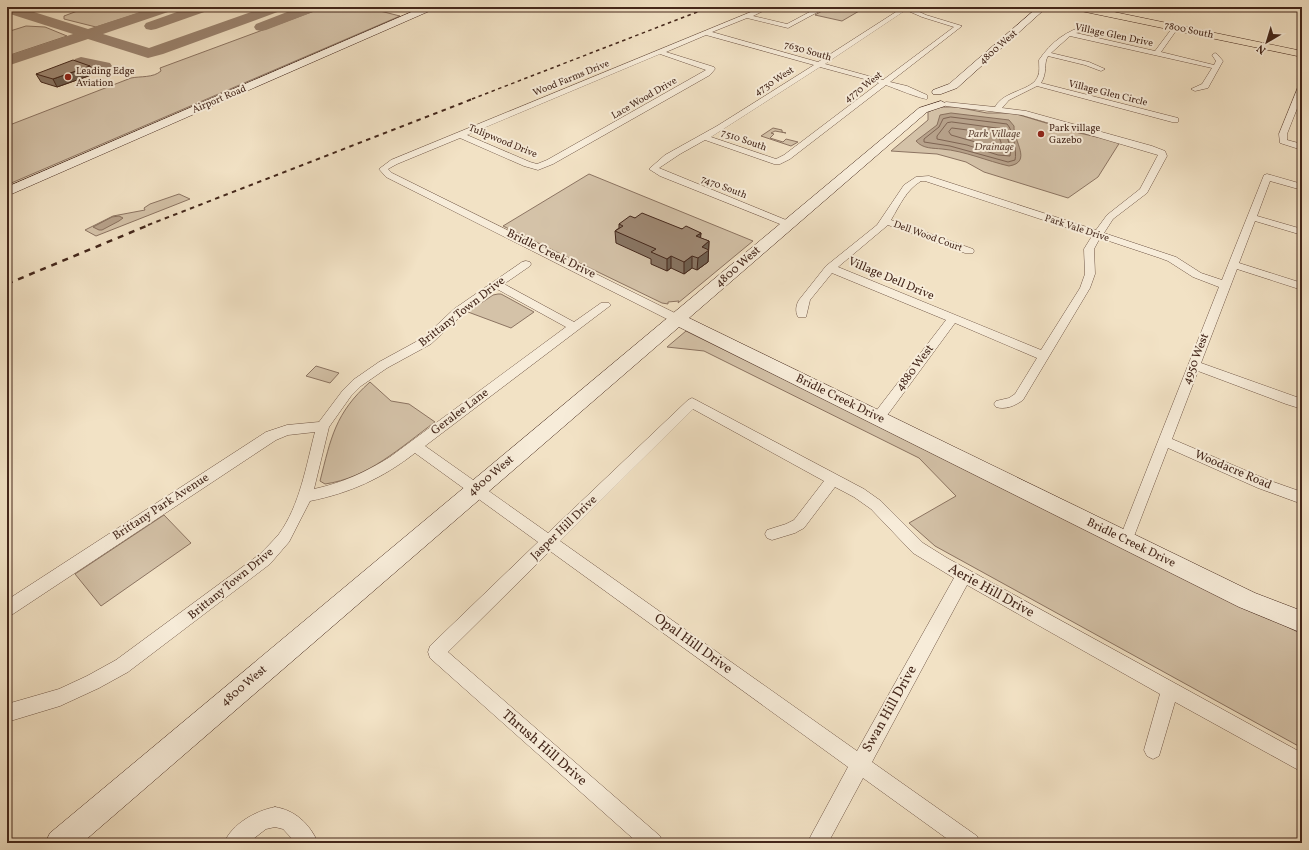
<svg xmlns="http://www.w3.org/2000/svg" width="1309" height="850" viewBox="0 0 1309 850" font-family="Vollkorn,serif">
<rect width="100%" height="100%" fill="#f2e2c5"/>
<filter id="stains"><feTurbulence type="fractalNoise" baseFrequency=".005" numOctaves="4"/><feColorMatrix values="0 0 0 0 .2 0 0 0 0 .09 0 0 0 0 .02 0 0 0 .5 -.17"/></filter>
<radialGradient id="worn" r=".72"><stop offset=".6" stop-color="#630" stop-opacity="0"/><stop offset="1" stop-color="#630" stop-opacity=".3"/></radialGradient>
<g fill="#d4c2a8" stroke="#8c7462">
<path d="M88,7h70l-62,20 -32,-8v-3z"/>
<path d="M325,7h39l36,9 -391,168 -2,-1v-57l124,-48c10,-2 22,0 30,-7l-1,-3z"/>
<path d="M829,7h37l-24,14 -27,-6z"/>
<path d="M26,26l19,1 22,9 -60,20v-24z"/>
<path d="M939,107h17l31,6h26l66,20 41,9 -22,35 -30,21 -84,-26 -18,-10 -29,-8 -46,-3 37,-31v-8z"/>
<path d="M773,128l9,2v2l4,1 -11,-2 -4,2 3,1 -4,4 13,4 3,-3 12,3 -7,4 -30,-10z"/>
<path d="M589,174l164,67 -75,62 1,-2 -11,1v2l-6,-1 -159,-77z"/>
<path d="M179,194l11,5 -94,37 -11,-6 28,-14 32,-6 -1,-2 6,-4z"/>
<path d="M498,294h3l33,18 -23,16 -43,-16 25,-17z"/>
<path d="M686,331l616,303v114l-367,-202 -26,-23 47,-27 -37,-38 -215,-107 -37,-4z"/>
<path d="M316,366l23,7 -9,10 -24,-7z"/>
<path d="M370,382l21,19 18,3 26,18c-34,25 -67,56 -110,62l-5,-3c11,-43 15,-68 50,-99z"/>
<path d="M164,515l27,28 -90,63 -26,-32z"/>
</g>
<g fill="#b7a28b" stroke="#89715e">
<path d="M951,113l58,7 5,6c-1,15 19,36 -5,40 -22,-5 -44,-15 -67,-17 -9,-1 -19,0 -26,-8l21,-16 3,-10z"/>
<path d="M119,216l4,2 -4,3 -17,9h-3l-6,-3 19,-10z"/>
</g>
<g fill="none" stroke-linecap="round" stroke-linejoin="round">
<g stroke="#7e6453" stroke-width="1">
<path d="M951,117l56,7c6,6 10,28 8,36l-7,2 -58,-16 -26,-4v-3l15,-12 4,-8z"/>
<path d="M952,122l52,7 7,19 -1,8 -12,-1 -31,-10 -30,-6v-3l10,-13z"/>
<path d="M952,128l46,6 5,14 -3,1 -49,-14 -2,-3z"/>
</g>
<g fill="#9b8470" fill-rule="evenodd">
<path d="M7,7h11l70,22 67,-22h21l-2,3 -71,24 46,14 116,-41h20l-2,3 -120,44 -15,4 -60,-19 -81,27v-10l66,-22 -66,-21z"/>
<path d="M191,7h21l-2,3 -54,19 -5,1 -5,-1 -2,-3 2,-3z"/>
<path d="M300,7h20l-2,3 -52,20 -5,1 -5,-1 -2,-3 2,-3z"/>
<path d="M81,57l29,6 2,3 -2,3 -6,2 -29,-6 -2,-3 2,-3z"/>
</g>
<defs>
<g id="street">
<path d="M763,7h8l-18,9 34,8 32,-17h8l-39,21 -41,-10 -35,14 106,30 84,-54 -1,-1h8l17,8 36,11 -72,56 17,4 20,9v4c-6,0 -33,-11 -41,-14l-96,74 -10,5h-6l-69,-24 -25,14 -21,14 132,54 2,2 -2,2h-6l-125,-50 -11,-7 16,-14 52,-29 97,-61 -108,-30 -40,17 48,15 1,2 -5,6 -157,89 -15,6 -14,-4 -64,-28 -63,26 -9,5 4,4 289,143 2,3 -2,3h-8l-287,-145 -7,-8 12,-9zM906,10l16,7 32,10 -71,53 -58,-16zM660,54l46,16 -159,90 -10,4 -7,-2 -63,-27zM820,67l59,16 -95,72 -8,4 -65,-22z"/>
<path d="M1088,25l2,1v2l-14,5 79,18 18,-24h4l1,1 -17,24 53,13 2,-4 -4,-6 3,-2 2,1 6,7 -15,27 -13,3 -4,-2 11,-5 10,-16 -142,-32 -19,17 38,9 16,7 -4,2 -16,-6 -37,-9c-5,8 0,16 -7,27l137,35v4h-6l-135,-36 -28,14 -7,8 24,3 126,35 13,5 2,5 -20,37 -34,26 -9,14 72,24 25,16 21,7 42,-105 3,-1 35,10v6l-32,-9 -13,35 45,13v6l-47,-14 -16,42 63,20v7l-65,-21 -36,94 101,36v10l-16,-5 -88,-33 -26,68 96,41 34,12v12l-44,-16 -90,-40 -37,96 -5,2 -5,-2 -2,-4 100,-253 -26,-10 -25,-16 -8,-3 -60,-20 -6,11 1,25 -5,14 -67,112c-8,6 -18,10 -27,7l-2,-3 2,-3 13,-3 6,-4 22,-36 -82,-35 -72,98 -5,2 -5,-2 -1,-3 1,-3 73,-95 -114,-47 -22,27 -4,17h-8c-3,-6 -2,-12 1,-17l27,-34 51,-41 27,-40 12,-8 13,-1 167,54 11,-15 33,-26 18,-34 -136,-40 -76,-9 -4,-2 4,-2 49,5c9,-17 38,-16 43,-31 2,-4 1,-11 1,-16 12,-18 28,-30 49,-35zM921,181h4l167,55 -8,13 1,25 -5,14 -39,62 -203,-83 50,-42 77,28h8l1,-2 -1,-2 -82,-29c9,-15 15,-30 30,-39z"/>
<path d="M1299,85h3v11l-15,38v6l15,4v6l-22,-7 -1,-9z"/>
<path d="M526,261l4,1 1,2 -1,2 -26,18 70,38 27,-19h8l2,2 -186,141 123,87 140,-133 4,-2 4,2 168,89 17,12 42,42 24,15 355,195v19l-127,-70 -16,54 -6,3 -6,-3 -3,-6 16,-56 -193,-109 -95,177 105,74 3,7h-27l-90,-65 -35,65h-21l41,-76 -298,-216 -102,101 212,184 3,7h-25l-208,-185 -2,-6 2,-6 108,-104 -123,-89c-32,25 -65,40 -105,48l-21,41 -19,22 -142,108 -29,16 -39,18 -53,16v-18l52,-15 28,-13 29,-16 144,-106c6,-6 13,-13 19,-20 21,-29 27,-68 36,-102l-27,3 -12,5 -263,174 -6,2v-16l259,-168 21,-7 32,-3 24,-32 10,-10 26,-18 44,-24 31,-29 68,-47zM497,289l69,38 -176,130c-24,15 -48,26 -76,32l15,-62 22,-31 10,-10 26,-18 44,-24 31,-29zM693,409l131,72 -30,39 -8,4 -19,6 -2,4 2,4 5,2 23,-7 9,-5 31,-41 19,10 17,12 42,44 41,25 -97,173 -297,-210z"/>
<path d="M275,807c20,3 35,17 43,36h-22l-13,-14 -8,-2 -9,2 -18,14h-24c8,-19 31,-32 51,-36z"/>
</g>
<g id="secondary">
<path d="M423,7h12l-1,2 -427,187v-9z"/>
<path d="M1038,7h9l-90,81 -16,6h-8l-1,-2 1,-2 16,-6z"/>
<path d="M941,101l6,3 -2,2 -18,6 -238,206 566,275 47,18v22l-63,-26 -560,-280 -597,516h-37l5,-10 869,-725z"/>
</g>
<path id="primary" d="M1071,7h19l212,44v6l-226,-47z"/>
</defs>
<use href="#street" stroke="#705646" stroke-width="1"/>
<use href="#secondary" stroke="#44271b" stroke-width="1"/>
<use href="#primary" stroke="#44271b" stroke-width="1"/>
<use href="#street" fill="#f7ecd9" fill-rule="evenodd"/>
<use href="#secondary" fill="#f7ecd9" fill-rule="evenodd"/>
<use href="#primary" fill="#f2e2c5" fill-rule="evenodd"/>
<path stroke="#44271b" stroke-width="1.5" stroke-dasharray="3.5 3.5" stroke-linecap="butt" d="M472,99l238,-92"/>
<path stroke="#44271b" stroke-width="2" stroke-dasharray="4.5 4.5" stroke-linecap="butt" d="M148,225l327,-127"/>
<path stroke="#44271b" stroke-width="2.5" stroke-dasharray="6 6" stroke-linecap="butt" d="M7,284l144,-60"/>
</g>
<g fill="#887563" stroke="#44271b">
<path d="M36,74h58l-37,13 -16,-5z"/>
<path d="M635,218l47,11 19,4 -1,5 9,3 -1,21 -11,8 -5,-2 -8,6 -13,-6 -4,3 -16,-7v-5l-35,-16 -1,-12 4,-3v-4z"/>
</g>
<g fill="#6f5f50" stroke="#44271b">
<path d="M90,66l4,8 -37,13 -4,-8z"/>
<path d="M701,233l-1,12 -4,-9z"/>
<path d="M709,241l-1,21 -11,8 1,-12 4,-11z"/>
<path d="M671,256v12l-4,3v-12z"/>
<path d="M692,256v12l-8,6v-12z"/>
</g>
<g fill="#9e8873" stroke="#44271b">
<path d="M73,60l17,6 -37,13 -17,-5z"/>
<path d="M642,213l40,16 4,-3 15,7 -5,3 13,5 -7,6 7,3 -11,8 -6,-2 -8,6 -13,-6 -4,3 -16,-7 5,-3 -41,-18 8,-5 -4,-2 11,-8 5,2z"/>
</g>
<g fill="#8f2418" stroke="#f7ecd9" stroke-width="1.5">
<circle cx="68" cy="77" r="4"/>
<circle cx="1041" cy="134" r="4"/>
</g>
<g text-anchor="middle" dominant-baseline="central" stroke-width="4" stroke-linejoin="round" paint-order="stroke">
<g font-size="10" fill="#44271b" stroke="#f7ecd9">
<text transform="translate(1189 30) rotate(12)">7800 South</text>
<text transform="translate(1114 35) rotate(12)">Village Glen Drive</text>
<text transform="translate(998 47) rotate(-41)">4800 West</text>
<text transform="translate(808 51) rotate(16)">7630 South</text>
<text transform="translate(571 78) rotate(-22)">Wood Farms Drive</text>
<text transform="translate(774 81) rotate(-33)">4730 West</text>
<text transform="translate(863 87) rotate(-37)">4770 West</text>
<text transform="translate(1108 93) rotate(14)">Village Glen Circle</text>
<text transform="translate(644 98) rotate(-30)">Lace Wood Drive</text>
<text transform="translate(219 99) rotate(-23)">Airport Road</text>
<text transform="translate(744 140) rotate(19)">7510 South</text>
<text transform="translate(503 141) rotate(22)">Tulipwood Drive</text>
<text transform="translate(724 187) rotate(21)">7470 South</text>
<text transform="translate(1077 228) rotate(18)">Park Vale Drive</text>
<text transform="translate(928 236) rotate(20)">Dell Wood Court</text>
</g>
<g font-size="10" fill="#44271b" stroke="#f7ecd9" text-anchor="start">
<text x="76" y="71">Leading Edge<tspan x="76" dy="12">Aviation</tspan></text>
<text x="1049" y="128">Park village<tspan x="1049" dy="12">Gazebo</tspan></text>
</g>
<g font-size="11" font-style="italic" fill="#664c3d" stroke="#f7ecd9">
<text x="994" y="134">Park Village<tspan x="994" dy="13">Drainage</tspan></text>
</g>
<g font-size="12" fill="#44271b" stroke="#f7ecd9">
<text transform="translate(551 254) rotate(26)">Bridle Creek Drive</text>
<text transform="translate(738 267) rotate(-41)">4800 West</text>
<text transform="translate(891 279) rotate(23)">Village Dell Drive</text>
<text transform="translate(462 312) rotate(-38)">Brittany Town Drive</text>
<text transform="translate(1196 359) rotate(-69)">4950 West</text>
<text transform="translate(915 368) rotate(-53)">4880 West</text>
<text transform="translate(840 399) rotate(26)">Bridle Creek Drive</text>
<text transform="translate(460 412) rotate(-37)">Geralee Lane</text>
<text transform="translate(1233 470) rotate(23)">Woodacre Road</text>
<text transform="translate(491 476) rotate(-40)">4800 West</text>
<text transform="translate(161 507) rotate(-33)">Brittany Park Avenue</text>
<text transform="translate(564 528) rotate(-44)">Jasper Hill Drive</text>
<text transform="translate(1131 543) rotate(26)">Bridle Creek Drive</text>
<text transform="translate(231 584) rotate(-39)">Brittany Town Drive</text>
<text transform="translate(244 686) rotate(-40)">4800 West</text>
</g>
<g font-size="14" fill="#44271b" stroke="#f7ecd9">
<text transform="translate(991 591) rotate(29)">Aerie Hill Drive</text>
<text transform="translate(693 644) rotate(36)">Opal Hill Drive</text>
<text transform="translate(890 709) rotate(-61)">Swan Hill Drive</text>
<text transform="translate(544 748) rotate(41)">Thrush Hill Drive</text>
</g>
</g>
<rect width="1309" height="850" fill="none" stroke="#f2e2c5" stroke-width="24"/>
<rect x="8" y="8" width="1293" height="834" fill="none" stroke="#44271b" stroke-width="2"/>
<rect x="12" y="12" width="1285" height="826" fill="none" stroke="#44271b"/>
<g transform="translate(1267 42) rotate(218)" stroke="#f7ecd9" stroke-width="3" paint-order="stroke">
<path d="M0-3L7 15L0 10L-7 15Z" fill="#44271b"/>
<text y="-6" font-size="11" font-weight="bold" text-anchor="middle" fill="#44271b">N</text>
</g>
<rect width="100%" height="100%" filter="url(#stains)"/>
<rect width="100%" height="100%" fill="url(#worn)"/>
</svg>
